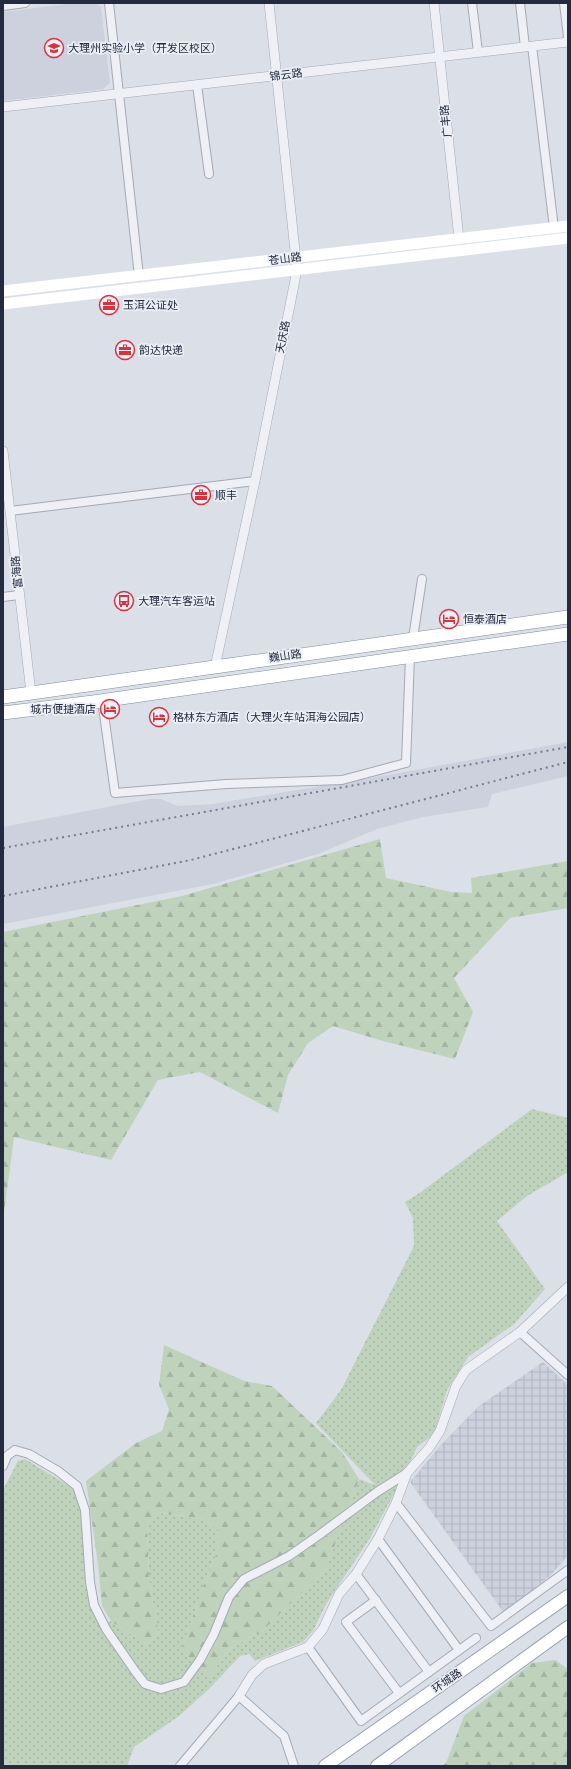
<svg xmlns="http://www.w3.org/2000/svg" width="571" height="1769" viewBox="0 0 571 1769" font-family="'Work Sans','Noto Sans SC',sans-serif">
<defs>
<pattern id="industrial-grid" width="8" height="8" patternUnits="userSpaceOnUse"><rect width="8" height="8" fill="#cdd1dd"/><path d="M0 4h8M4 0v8" fill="none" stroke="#b0b4bf"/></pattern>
<pattern id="grass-dots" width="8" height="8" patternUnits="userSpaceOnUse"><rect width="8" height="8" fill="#bfd2bb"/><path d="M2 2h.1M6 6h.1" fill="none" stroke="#a4b4a2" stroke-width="1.8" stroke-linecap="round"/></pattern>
<pattern id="forest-firs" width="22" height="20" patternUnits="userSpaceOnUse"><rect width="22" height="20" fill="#bfd2bb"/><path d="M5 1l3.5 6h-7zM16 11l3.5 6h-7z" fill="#a4b4a2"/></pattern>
</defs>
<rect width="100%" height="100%" fill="#dbdfe7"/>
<g fill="#cdd1dd">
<path d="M75,3h21l5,4 9,76 -7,6 -100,12v-89z"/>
<path d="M568,742v34l-76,18 -4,13 -65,10 -46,12 -59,25 -105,30 -210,40v-97l146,-28h12l17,7 35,-2 186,-31z"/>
</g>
<path fill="url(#industrial-grid)" d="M543,1362l25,23v170l-17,20 -47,38 -94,-131 29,-35 40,-41z"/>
<path fill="url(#grass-dots)" d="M532,1109l36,9v54l-41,24 -30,25 48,68 -31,35 -46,33 -21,33 -13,44 -17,13 -17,36 -30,55 -44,66 -13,27 -10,11 -48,19 -6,-7 -9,2 -30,32 -31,28 -45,31 -7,19h-124v-276l15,-29 7,-2 49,30 8,20 19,117 10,-5 34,23 14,-9 -10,-55 -2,-58 16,-9 42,7 13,9 -1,23 -14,35 -22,64 30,24 18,-26 33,-18 64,-62 33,-90 16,6 -59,-62 25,-33 73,-144 -1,-28 -8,-16 16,-10z"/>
<g fill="url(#forest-firs)">
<path d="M380,839l6,39 65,14 21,1 -1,-15 97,-17v47l-58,10 -56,60 19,34 -18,47 -72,-18 -50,-15 -25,17 -20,32 -10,38 -78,-41 -42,8 -47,80 -97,-23 -11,83v-288l179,-36z"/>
<path d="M164,1345l80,36 28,5 70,66 17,27 -33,90 -64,62 -33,18 -18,26 -30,-24 22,-64 14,-35 1,-23 -13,-9 -42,-7 -16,9 2,58 10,55 -14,9 -34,-23 -9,-15 -4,-42 -12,-83 50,-38 26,-12 7,-22 -10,-24z"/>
<path d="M555,1660l13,9v97h-126l4,-3 18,-47 68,-53z"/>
</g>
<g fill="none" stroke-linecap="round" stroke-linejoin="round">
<defs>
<g id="minor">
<path d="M109,3l30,273"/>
<path d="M472,3l6,49"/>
<path d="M520,3l5,44"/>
<path d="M564,3l4,34"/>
<path d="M3,6l22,-3"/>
<path d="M532,46l22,182"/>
<path d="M197,85l12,89"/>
<path d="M10,511l245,-30"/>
<path d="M3,597l16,-2"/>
<path d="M413,638l9,-59"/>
<path d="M102,700l13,93 111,-9 116,-4 64,-17 4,-106"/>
<path d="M520,1332l48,43"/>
<path d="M3,1466l4,-10 8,-6 14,4 29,17 19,15 8,24 5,72 4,23 12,24 29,42 10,13 16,5 23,-7 16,-22 14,-26 15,-37 15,-18 45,-23 30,-21 58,-43 30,-19"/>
<path d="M396,1503l95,123 77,-56"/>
<path d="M378,1539l81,111"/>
<path d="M356,1574l73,98"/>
<path d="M376,1600l-30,22 53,71"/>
<path d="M308,1647l53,74 115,-83"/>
<path d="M180,1766l59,-70 45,40 10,30"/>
</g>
<g id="tertiary">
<path d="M434,3l25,236"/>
<path d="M3,107l565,-65"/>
<path d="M3,451l28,242"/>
<path d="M215,667l40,-186 42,-211 -28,-267"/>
<path d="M239,1696l13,-21 12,-11 44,-17 15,-18 16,-35 17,-20 22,-35 18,-36 11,-30 22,-25 11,-17 16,-45 10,-16 54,-38 48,-45"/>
</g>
<g id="primary">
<path d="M325,1766l243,-170"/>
<path d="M377,1766l191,-139"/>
</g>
<g id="trunk">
<path d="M3,697l565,-80"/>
<path d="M3,713l90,-11 475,-68"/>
</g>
</defs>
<use href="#minor" stroke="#a4a9b5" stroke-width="10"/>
<use href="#tertiary" stroke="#a4a9b5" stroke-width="10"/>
<use href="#primary" stroke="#99a2b4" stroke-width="14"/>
<use href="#trunk" stroke="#818a9f" stroke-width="14"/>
<use href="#minor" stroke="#eef0f5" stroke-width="8"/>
<use href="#tertiary" stroke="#eef0f5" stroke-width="9"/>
<g stroke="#fff" stroke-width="11">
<path d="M3,291l565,-65"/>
<path d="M3,304l565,-66"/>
</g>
<use href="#primary" stroke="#fff" stroke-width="12"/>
<use href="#trunk" stroke="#fff" stroke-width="13"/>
<g stroke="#737c92" stroke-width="2" stroke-dasharray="2 4" stroke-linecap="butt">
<path d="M3,848l565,-101"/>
<path d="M3,896l188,-36 377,-98"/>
</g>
</g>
<defs>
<symbol id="school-ring" viewBox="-11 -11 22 22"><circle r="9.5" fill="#eaeef5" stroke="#db313d" stroke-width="1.5"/><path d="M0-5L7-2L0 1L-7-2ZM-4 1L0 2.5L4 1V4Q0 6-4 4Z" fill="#db313d"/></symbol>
<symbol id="office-ring" viewBox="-11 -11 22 22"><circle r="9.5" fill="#eaeef5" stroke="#db313d" stroke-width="1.5"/><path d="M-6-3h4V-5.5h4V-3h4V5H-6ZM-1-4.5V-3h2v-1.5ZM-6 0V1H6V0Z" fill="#db313d"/></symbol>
<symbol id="bus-ring" viewBox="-11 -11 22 22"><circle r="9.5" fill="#eaeef5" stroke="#db313d" stroke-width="1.5"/><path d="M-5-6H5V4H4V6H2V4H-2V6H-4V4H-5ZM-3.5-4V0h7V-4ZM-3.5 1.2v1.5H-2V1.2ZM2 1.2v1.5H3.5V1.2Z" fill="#db313d"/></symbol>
<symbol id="hotel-ring" viewBox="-11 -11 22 22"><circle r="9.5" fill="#eaeef5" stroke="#db313d" stroke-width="1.5"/><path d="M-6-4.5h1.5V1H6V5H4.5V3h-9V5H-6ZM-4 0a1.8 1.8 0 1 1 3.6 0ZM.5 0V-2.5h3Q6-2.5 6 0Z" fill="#db313d"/></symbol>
</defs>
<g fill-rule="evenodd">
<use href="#school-ring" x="43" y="37" width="22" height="22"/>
<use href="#office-ring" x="98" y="294" width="22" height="22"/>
<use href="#office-ring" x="114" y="339" width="22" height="22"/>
<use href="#office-ring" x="190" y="484" width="22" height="22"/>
<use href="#bus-ring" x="113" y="590" width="22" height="22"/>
<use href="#hotel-ring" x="438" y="608" width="22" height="22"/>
<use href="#hotel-ring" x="99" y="698" width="22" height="22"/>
<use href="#hotel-ring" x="148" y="706" width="22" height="22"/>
</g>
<g text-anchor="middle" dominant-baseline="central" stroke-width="3.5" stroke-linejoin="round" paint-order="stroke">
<g font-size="11" fill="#242b3f" stroke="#eaeef5" text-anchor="start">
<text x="68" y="48">大理州实验小学（开发区校区）</text>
<text x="123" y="305">玉洱公证处</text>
<text x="139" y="350">韵达快递</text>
<text x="215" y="495">顺丰</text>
<text x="138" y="601">大理汽车客运站</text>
<text x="463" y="619">恒泰酒店</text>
<text x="96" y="709" text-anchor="end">城市便捷酒店</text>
<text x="173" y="717">格林东方酒店（大理火车站洱海公园店）</text>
</g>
<g font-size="11" fill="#242b3f" stroke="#eaeef5">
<text transform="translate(286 75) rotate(-7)">锦云路</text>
<text transform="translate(446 121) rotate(-96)">广丰路</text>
<text transform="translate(285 259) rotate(-7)">苍山路</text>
<text transform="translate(283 337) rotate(-79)">天庆路</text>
<text transform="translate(17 572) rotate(-96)">富海路</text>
<text transform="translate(285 656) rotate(-8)">巍山路</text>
<text transform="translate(447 1681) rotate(-35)">环城路</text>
</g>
</g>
<rect width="571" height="1769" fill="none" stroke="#242b3f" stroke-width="8"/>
</svg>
